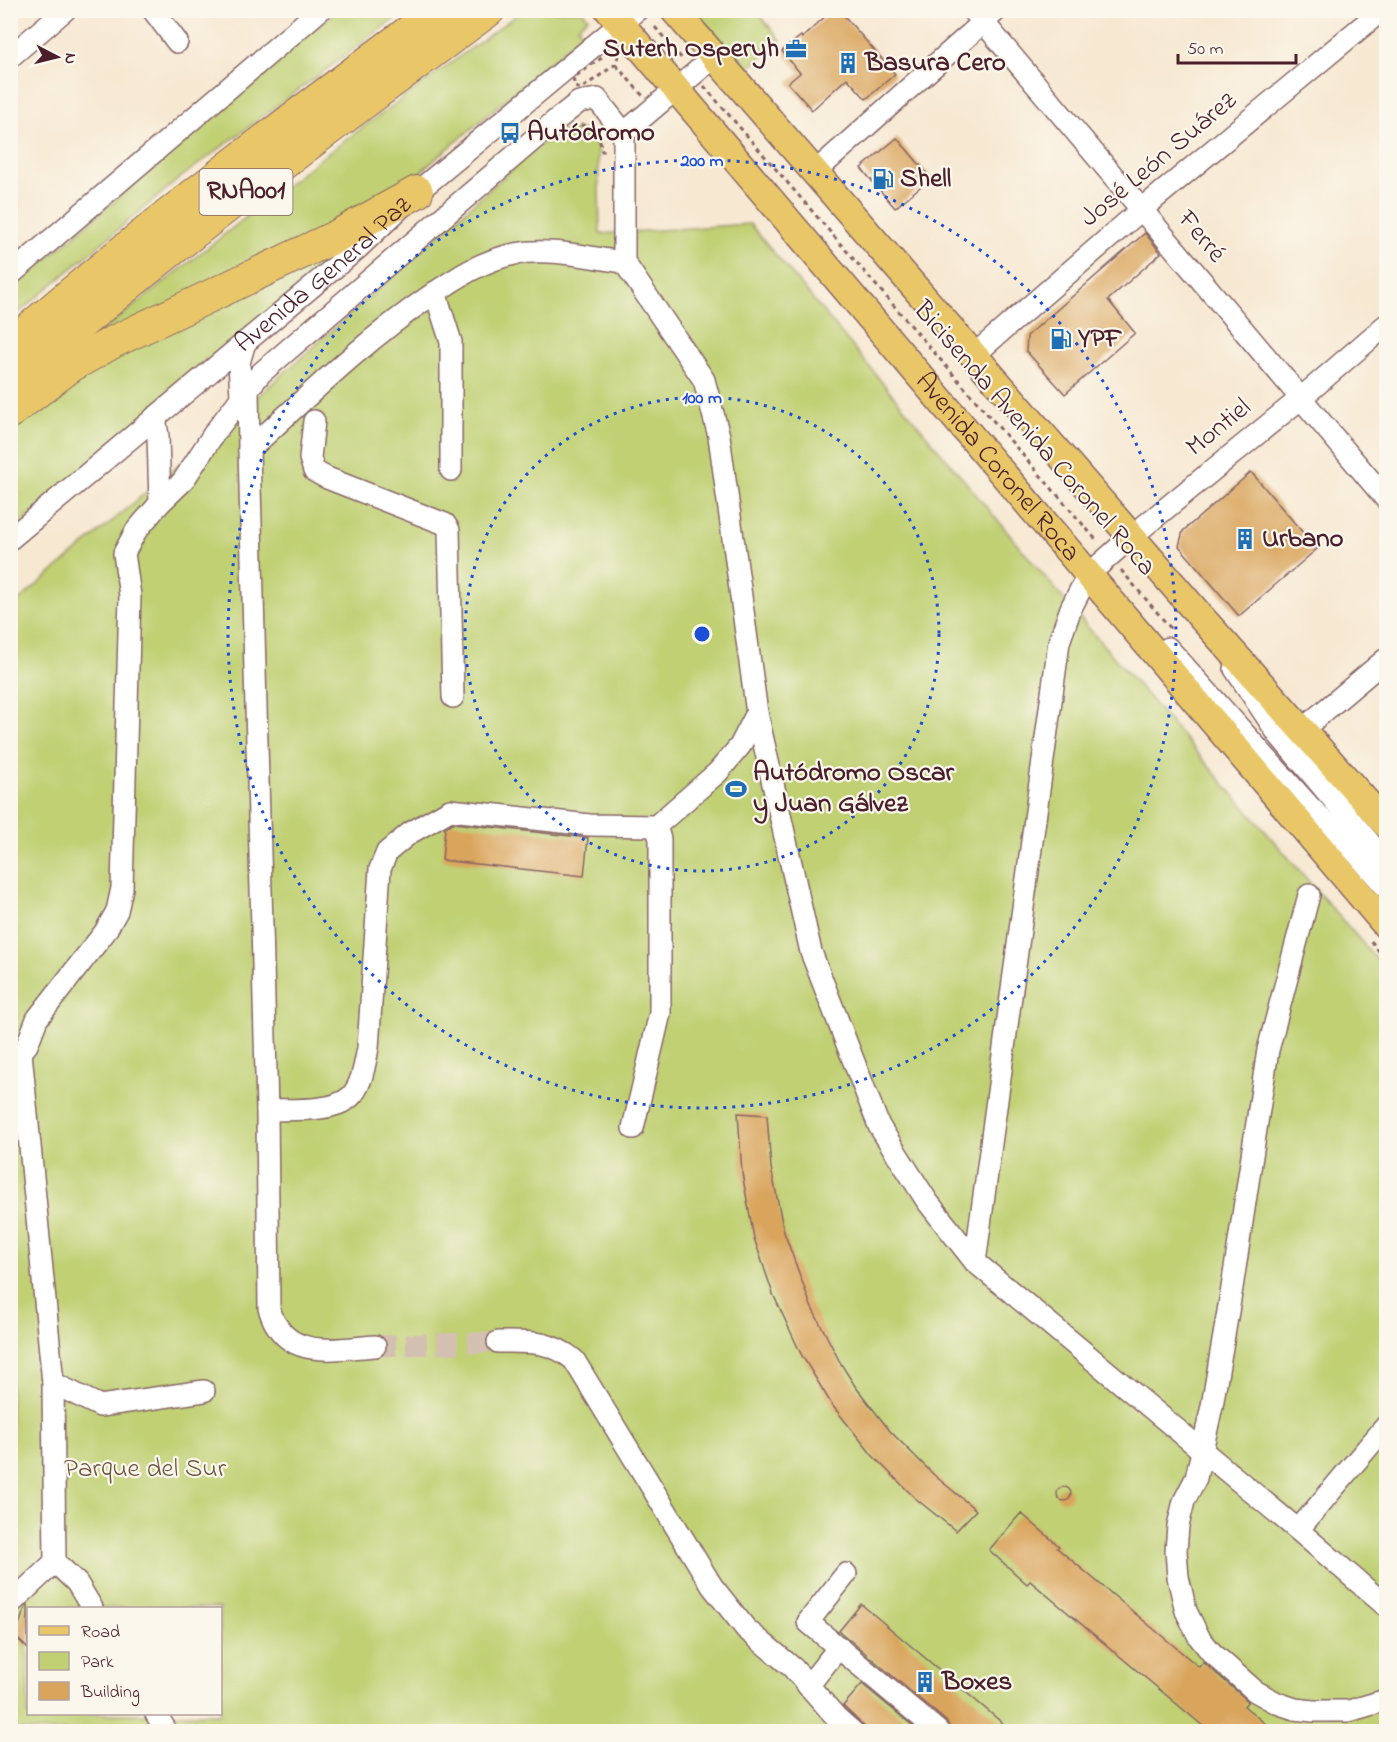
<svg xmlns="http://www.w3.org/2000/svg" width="1397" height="1742" viewBox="0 0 1397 1742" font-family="'Indie Flower',sans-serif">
<rect width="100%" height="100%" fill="#fbf7ec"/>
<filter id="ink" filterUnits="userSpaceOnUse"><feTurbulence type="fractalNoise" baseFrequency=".0167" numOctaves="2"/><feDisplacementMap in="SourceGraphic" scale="12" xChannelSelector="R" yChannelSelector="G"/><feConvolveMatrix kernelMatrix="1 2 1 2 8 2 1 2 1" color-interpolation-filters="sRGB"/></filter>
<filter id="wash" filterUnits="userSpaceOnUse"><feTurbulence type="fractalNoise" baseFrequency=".008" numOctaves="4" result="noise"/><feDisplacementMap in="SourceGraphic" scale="24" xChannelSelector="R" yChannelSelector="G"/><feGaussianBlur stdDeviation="1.35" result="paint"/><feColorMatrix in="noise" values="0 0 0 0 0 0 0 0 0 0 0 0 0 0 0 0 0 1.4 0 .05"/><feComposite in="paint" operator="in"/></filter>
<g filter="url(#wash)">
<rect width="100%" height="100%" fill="#f7e8d2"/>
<g fill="#c0d073" stroke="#85784f" stroke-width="1.5" fill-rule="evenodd">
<path d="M335,11h70l-225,167 -169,141v-29z"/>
<path d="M522,11h60l6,6 -10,10 5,7 -191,162 -310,151 239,-189z"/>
<path d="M686,11h70l25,29 -40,34z"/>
<path d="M559,130h30l9,20 2,84 150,-10 321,384 315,362v761h-1375l-1,-1123 226,-192 294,-263zM28,1608h192v106h-192z"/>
<path d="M358,236l-347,296v-106l105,-72z"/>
</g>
<g id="blocks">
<g fill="#d9a45b">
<path d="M832,10h7l56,64 -29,25 -19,-21 -35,32 -24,-27 12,-10 -18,-22 19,-15 1,2z"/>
<path d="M897,138l34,40 -36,30 -34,-40z"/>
<path d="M1145,233l16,20 -53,47 27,33 -70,61 -39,-43 1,-15z"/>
<path d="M1251,472l66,77 -78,67 -60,-70 4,-15z"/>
<path d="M453,823l135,15 -4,38 -142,-16 3,-32z"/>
<path d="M738,1113l29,2 4,53 13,64 27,74 30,58 14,22 35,45 44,44 42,35 -20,21 -41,-33 -42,-42 -41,-51 -31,-51 -28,-60 -19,-56 -12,-65z"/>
<circle cx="1064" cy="1494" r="7"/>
<path d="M1021,1513l38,33 -2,2 142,119 4,-5 45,39 -4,5 30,25h-65l-179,-150 -3,3 -38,-34z"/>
<path d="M28,1604v45l-13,-13 10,-28z"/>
<path d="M861,1604l151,127h-61l-4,-9 -108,-91z"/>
<path d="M862,1684l57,47h-50l-26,-25z"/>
</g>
</g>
</g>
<g filter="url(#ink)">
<use href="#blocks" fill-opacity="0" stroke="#876565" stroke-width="1.5"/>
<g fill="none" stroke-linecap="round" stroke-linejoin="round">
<path stroke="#d4c0b1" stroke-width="21" stroke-dasharray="21 10" stroke-linecap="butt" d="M375,1346l123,-4"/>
<defs>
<g id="minor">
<path d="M153,10l24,32"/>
<path d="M973,10l413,489"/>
<path d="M10,57l55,-47"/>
<path d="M624,133l90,-76"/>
<path d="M815,172l182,-162"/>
<path d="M10,275l310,-265"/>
<path d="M435,292l16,50v128"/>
<path d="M974,355l167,-145 241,-200"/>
<path d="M241,396l-2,-33 6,-21"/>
<path d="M155,417l3,19 2,67"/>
<path d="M314,421l-4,37 4,13 13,7 118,46 4,6 4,167"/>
<path d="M249,450l-1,-61 13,-16 294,-252 24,-19 18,-3 27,34v129l80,118 15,56 38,277 54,239 68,174 48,75 48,61 323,268 88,76"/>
<path id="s1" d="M10,539l348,-291 59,-56 220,-182"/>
<path d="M1168,648l142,159 40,39 36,41"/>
<path d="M1235,669l43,65 108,128"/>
<path d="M1303,729l83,-70"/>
<path d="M1309,895l-41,155 -36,238 -20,118 -16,72 -12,23 -6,25 -2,25 2,26 8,34 13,26 12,15 44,39 22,12 18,6 18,2h36l37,-11"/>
<path d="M21,1053l32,330 2,179 22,21 15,25"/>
<path d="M10,1066l17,-21 10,-26 68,-87 12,-21 5,-23 8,-292 -6,-43 12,-22 24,-28 23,-22 32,-49 33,-43"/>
<path d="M267,1110c23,-1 65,3 83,-13 12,-11 15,-34 18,-49l12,-179 7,-17 23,-19 40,-23 140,15 66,1 62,-54 22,-26 17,-33"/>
<path d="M633,1128l27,-115v-174l-4,-13"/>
<path d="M975,1262l84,-620 12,-34 17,-33 44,-39 168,-137 86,-74"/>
<path d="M498,1342c30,0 52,-2 76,18l138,226 34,43 47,39 43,49 17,15"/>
<path d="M375,1346c-33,2 -78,13 -98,-20 -4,-5 -6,-12 -8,-18l-2,-198 -18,-660c59,-54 115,-109 181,-154 26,-18 53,-36 85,-42 35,-7 74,4 109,8"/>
<path d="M53,1383l47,23 104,-15"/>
<path d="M1298,1530l88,-104"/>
<path d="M846,1574l-38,48 131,110"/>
<path d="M10,1604l45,-42"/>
<path d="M808,1686l31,-39"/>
<path d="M156,1714l11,18"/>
</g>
<g id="major">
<path id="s2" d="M609,10l777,915"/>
<path d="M674,10l527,607 185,207"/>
</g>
<g id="highway">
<path d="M10,345c138,-119 282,-227 428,-335"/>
<path d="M10,384c153,-133 316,-254 479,-374"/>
<path d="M10,412l61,-46 42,-24 224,-106 80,-44"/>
</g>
</defs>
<use href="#minor" stroke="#876565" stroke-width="24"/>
<use href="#major" stroke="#876565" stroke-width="30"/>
<use href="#highway" stroke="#876565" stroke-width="34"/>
<g stroke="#876565" stroke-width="3" stroke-dasharray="4.5 4.5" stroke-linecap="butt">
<path d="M655,27l28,33"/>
<path d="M610,52l7,1 1,3 -2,8 -35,25 -6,-2 -2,-9z"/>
<path d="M616,65l27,31"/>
<path d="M704,86l394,456"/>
<path d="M581,125l10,1 9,15 2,10h3"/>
<path d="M1121,570l52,61"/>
<path d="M1371,941l15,19"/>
</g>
<use href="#minor" stroke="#fff" stroke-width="21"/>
<use href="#major" stroke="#e9c769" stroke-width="27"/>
<use href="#highway" stroke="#e9c769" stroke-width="32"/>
</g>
</g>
<g fill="none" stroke="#1d4ed8" stroke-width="3" stroke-dasharray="3 6">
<circle cx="702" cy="634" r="237"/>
<circle cx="702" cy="634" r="474"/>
</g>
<defs>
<symbol id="office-bare" viewBox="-9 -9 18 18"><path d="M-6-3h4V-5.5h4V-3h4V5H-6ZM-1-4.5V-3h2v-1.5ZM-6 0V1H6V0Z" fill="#1f6fb2" stroke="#fbf7ec" stroke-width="2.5" paint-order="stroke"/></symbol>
<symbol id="building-bare" viewBox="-9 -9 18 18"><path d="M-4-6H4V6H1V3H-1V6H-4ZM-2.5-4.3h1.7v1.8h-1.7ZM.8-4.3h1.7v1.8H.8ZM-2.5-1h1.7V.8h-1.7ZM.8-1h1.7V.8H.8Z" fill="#1f6fb2" stroke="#fbf7ec" stroke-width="2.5" paint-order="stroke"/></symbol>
<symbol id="bus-bare" viewBox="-9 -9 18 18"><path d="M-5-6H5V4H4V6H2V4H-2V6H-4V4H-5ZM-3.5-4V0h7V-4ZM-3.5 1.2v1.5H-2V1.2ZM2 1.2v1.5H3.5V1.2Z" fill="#1f6fb2" stroke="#fbf7ec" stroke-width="2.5" paint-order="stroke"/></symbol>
<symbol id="fuel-bare" viewBox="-9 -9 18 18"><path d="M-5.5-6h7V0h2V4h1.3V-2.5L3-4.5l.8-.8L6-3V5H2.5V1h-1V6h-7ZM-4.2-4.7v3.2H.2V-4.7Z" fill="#1f6fb2" stroke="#fbf7ec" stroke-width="2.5" paint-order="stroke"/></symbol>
<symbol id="stadium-bare" viewBox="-9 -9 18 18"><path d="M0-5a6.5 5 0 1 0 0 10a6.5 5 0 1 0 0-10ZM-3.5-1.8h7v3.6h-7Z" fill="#1f6fb2" stroke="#fbf7ec" stroke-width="2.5" paint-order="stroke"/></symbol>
</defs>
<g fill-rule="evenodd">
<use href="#office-bare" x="781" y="34" width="30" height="30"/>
<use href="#building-bare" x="833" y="48" width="30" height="30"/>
<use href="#bus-bare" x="495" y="118" width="30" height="30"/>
<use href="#fuel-bare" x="868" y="164" width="30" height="30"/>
<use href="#fuel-bare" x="1046" y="324" width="30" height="30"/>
<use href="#building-bare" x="1230" y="524" width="30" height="30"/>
<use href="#stadium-bare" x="721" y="774" width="30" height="30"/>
<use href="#building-bare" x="910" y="1667" width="30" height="30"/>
</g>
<g text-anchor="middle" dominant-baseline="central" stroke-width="4.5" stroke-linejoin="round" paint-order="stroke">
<rect fill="#fbf7ec" stroke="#7f6065" stroke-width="1.5" x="199.5" y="169" width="93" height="46" rx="4.5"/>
<g font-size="26" font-weight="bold" fill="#4a1f2b">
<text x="246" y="192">RNA001</text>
</g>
<g font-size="27" font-weight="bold" fill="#4a1f2b" stroke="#fbf7ec" text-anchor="start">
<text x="779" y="49" text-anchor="end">Suterh Osperyh</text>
<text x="865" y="63">Basura Cero</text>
<text x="527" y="133">Autódromo</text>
<text x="900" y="179">Shell</text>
<text x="1078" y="339">YPF</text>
<text x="1262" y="539">Urbano</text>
<text x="753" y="773">Autódromo Oscar<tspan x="753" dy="31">y Juan Gálvez</tspan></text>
<text x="942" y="1682">Boxes</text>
</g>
<g font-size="27" fill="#4a1f2b" stroke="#fbf7ec">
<text transform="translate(1159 160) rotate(-40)">José León Suárez</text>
<text transform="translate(1201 237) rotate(50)">Ferré</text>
<text stroke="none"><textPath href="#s1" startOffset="410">Avenida General Paz</textPath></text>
<text transform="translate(1219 428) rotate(-39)">Montiel</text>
<text transform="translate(1034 439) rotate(49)">Bicisenda Avenida Coronel Roca</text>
<text stroke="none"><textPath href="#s2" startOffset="600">Avenida Coronel Roca</textPath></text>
</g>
<g font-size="27" fill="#6d5441" stroke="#fbf7ec">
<text x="145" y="1469">Parque del Sur</text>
</g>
</g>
<circle cx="702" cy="634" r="9" fill="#1d4ed8" stroke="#fbf7ec" stroke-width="3"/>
<g font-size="18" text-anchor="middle" font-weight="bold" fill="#1d4ed8" stroke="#fbf7ec" stroke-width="4.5" stroke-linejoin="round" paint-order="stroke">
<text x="702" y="166">200 m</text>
<text x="702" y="403">100 m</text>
</g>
<rect width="1397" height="1742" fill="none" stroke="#fbf7ec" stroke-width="36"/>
<rect x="27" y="1607" width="195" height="108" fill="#fbf7ec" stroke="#b4a19f" stroke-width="1.5"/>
<rect x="39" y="1626" width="30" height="9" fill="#e9c769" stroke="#b4a19f" stroke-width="1.5"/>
<text x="81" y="1637" font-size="18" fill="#4a1f2b">Road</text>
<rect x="39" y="1652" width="30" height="18" fill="#c0d073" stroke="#b4a19f" stroke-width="1.5"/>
<text x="81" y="1667" font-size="18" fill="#4a1f2b">Park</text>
<rect x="39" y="1682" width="30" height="18" fill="#d9a45b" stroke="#b4a19f" stroke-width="1.5"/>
<text x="81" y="1697" font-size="18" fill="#4a1f2b">Building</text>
<g transform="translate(57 57) rotate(97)" stroke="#fbf7ec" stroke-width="4.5" paint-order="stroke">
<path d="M0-4.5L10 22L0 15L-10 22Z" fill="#4a1f2b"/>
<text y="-9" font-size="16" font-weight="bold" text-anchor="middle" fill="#4a1f2b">N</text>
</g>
<path d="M1178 54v9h118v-9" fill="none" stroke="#4a1f2b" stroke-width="3"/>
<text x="1187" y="54" font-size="18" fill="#4a1f2b" stroke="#fbf7ec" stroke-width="4.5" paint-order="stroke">50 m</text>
</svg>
